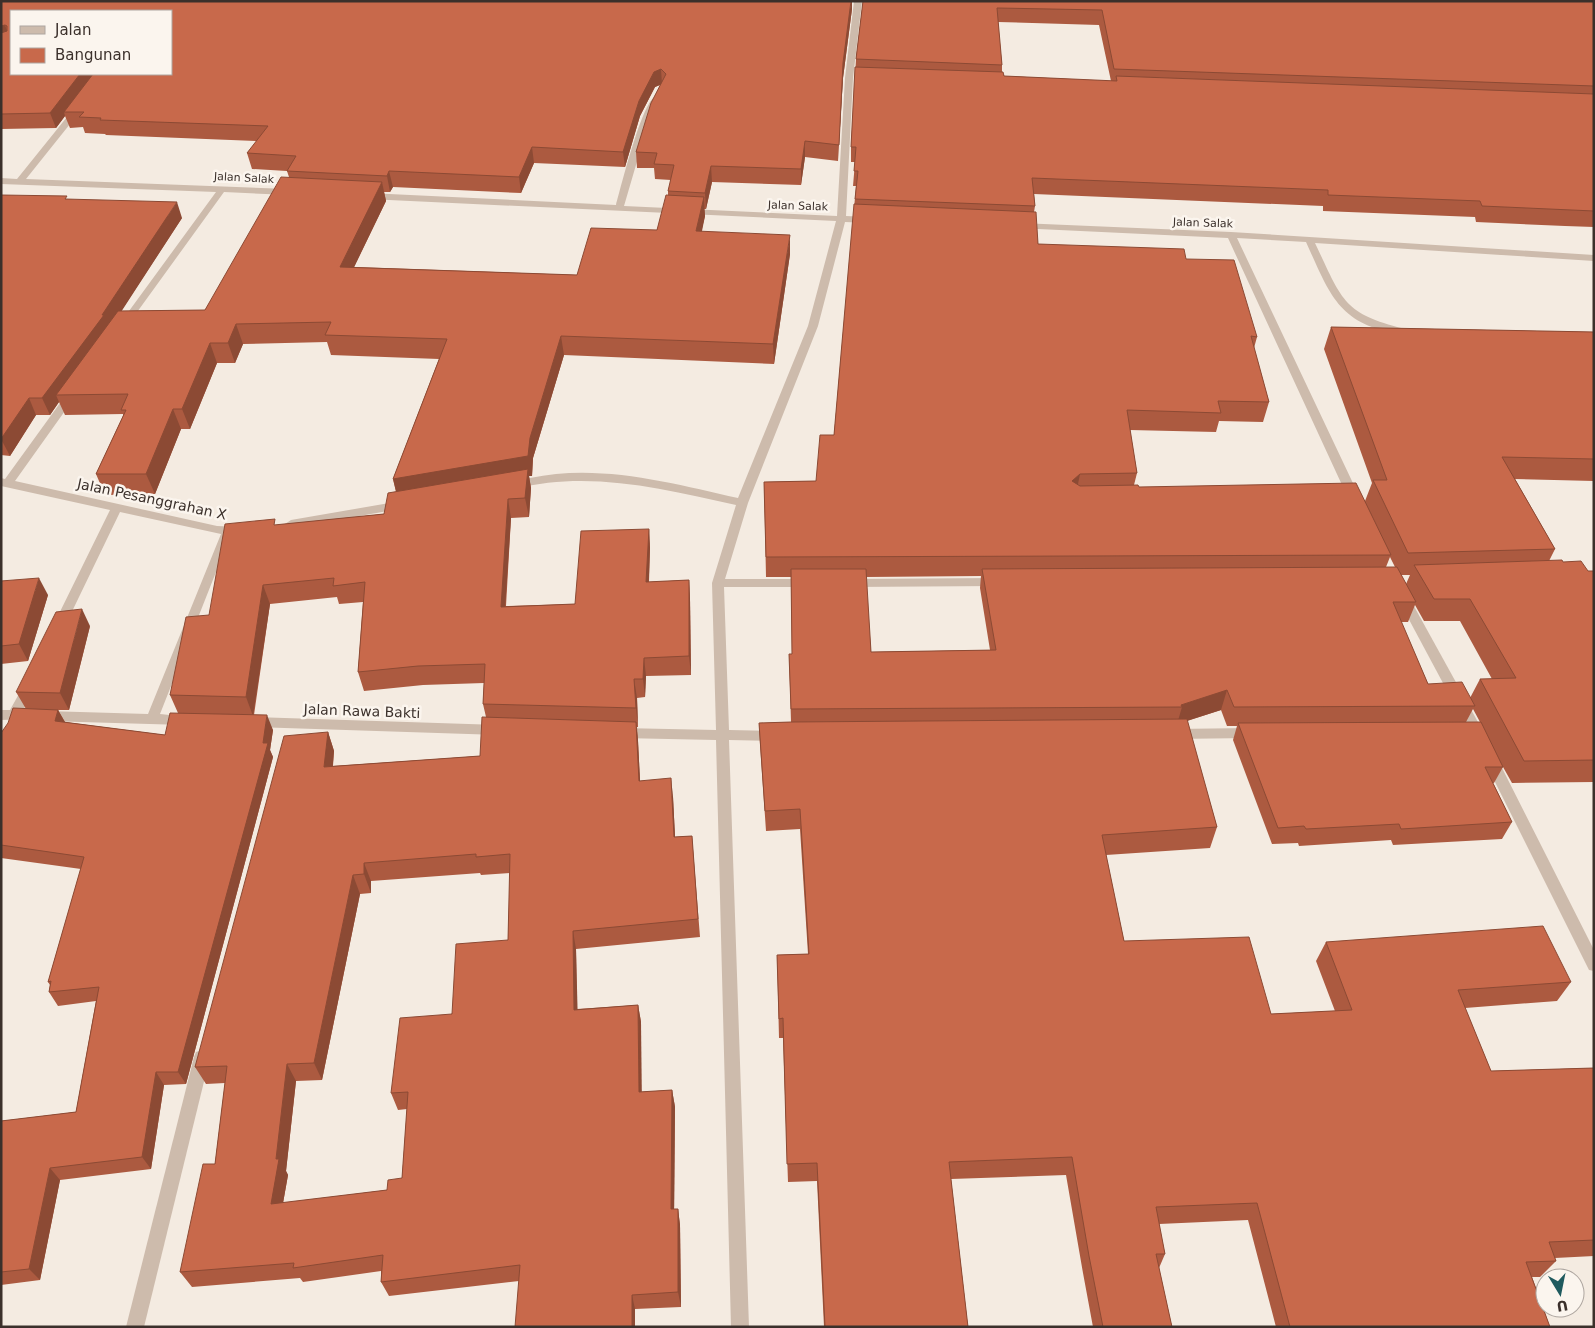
<svg xmlns="http://www.w3.org/2000/svg" width="1595" height="1328" viewBox="0 0 1595 1328" font-family="'DejaVu Sans',sans-serif">
<rect width="100%" height="100%" fill="#f4ebe1"/>
<g fill="none" stroke-linecap="round" stroke-linejoin="round">
<g fill="#cdbbac" fill-rule="evenodd">
<path d="M854,1h8l-9,77 -7,138 22,1 4,3 -4,3 -23,-1 -27,104 -70,177 -23,76h81l6,4 -6,4h-82l5,143 47,1 5,1 2,4 -2,4 -5,1 -47,-1 20,587h-18l-15,-587 -95,-2 -5,-1 -2,-4 2,-4 5,-1 95,2 -4,-147 24,-78c-73,-16 -147,-35 -221,-16l-6,-4c5,-5 15,-6 21,-7 69,-15 141,5 208,20l70,-172 28,-105 -468,-22 -4,-3 4,-3 248,12c5,-18 26,-103 39,-108l4,2 -9,18 -26,89 213,10 8,-138z"/>
<path d="M75,107l7,2 -56,70 263,10 4,3 -4,3 -65,-3 -97,134h-6v-4l95,-130 -215,-8v-6l16,1z"/>
<path d="M1020,223l211,9 363,23v6l-279,-18c28,59 28,71 94,87l2,2 -5,3c-67,-9 -75,-38 -100,-93l-69,-4 123,260 -6,4 -6,-4 -120,-260 -211,-10 -2,-2z"/>
<path d="M72,391l5,3 -62,87 202,45 22,1 6,4 -6,4 -8,-1 -71,180 29,3 1,3 -1,3 -5,2 -138,-4 -5,-2 -1,-3 1,-3 5,-2 102,3 73,-180 -101,-22 -55,114 -6,4 -4,-1 -2,-3 57,-116 -109,-24v-8l4,1 63,-87z"/>
<path d="M401,501l6,4 -2,3 -114,20 -6,-4 6,-4z"/>
<path d="M996,578l6,4 -6,4 -145,1 -6,-4 6,-4z"/>
<path d="M1404,595l6,4 74,134 2,4 -2,4h-10l-76,-142z"/>
<path d="M29,681l4,2 2,3 -12,25 8,2 1,3 -1,3 -30,1v-10h9l15,-27z"/>
<path d="M254,717l245,8 5,1 2,4 -2,4 -5,1 -245,-8 -5,-2 -1,-3 1,-3z"/>
<path d="M1251,728l5,1 2,4 -2,4 -5,1 -78,1 -5,-1 -2,-4 2,-4 5,-1z"/>
<path d="M1492,757l5,1 2,4 95,188v21l-5,-1 -104,-208 2,-4z"/>
<path d="M202,1050l6,2 2,5 -66,270h-18l68,-270 2,-5z"/>
</g>
</g>
<g fill="#ac5a40" fill-rule="evenodd">
<path d="M1,1l851,8 -9,69 -5,83 -33,-4 -4,28 -89,-3 -6,27h-2l1,7 -4,16 89,22 -16,110 -210,-9 -31,103 -1,18h-3l2,12 -2,29 -18,1 -5,88 69,-2 74,-75 1,19 -1,34 40,-2 1,19 1,76 -45,1 -1,21 -8,1 1,29h-1l1,14 2,40 33,16 2,40 17,-1 8,101 -124,12 1,60 61,-4 3,17v70l31,-2 3,17 -1,102h4l2,16 1,82 -46,2 -116,-28 -130,15 -8,-14v-11l-78,11 -3,-4 -108,9 -12,-15 35,-108 10,-81 -19,1 -11,-17 133,-335 6,19 -1,15 147,-10 6,-39 -3,-13 1,-21 -61,2 -59,6 -6,-19 5,-70 -24,2 -2,-7 -67,7 -16,111 19,15 -3,20 3,7 -87,327 -22,1 -13,84 -91,11 -20,100 -39,5v-164l75,-9 20,-111 -38,5 -9,-14 1,-7 -2,-3 33,-113 -80,-11v-125l25,-24 -10,-17 74,-66 -21,84h-11l7,12 100,13 13,-22 -8,-18 39,-80 68,-90 107,-11 12,-22 -3,-13 46,-120 -108,-4 -4,-13 -84,2 -8,19h-18l-27,66h-9l-26,65 -50,1 -9,-21 27,-58v-2l-58,1 -6,-13 -9,13h-14l-26,41 -9,-1v-260l67,4 114,19 -61,93 84,-1 84,-133 -2,-6 -35,-2 -5,-16 10,-12 -151,-6 -1,-1 -20,-1 -2,-6 -13,1 -5,-12 -9,12 -55,1zM171,11v63h-160zM660,85l-24,67 1,16h17l1,11 16,1 -3,11v4l-11,35 -80,45 -223,-8 32,-66 -2,-9h6l3,-5 128,6 13,-30 91,4 15,-51 15,-29zM480,873l1,2 29,-2 -2,67 -117,153 7,17 9,-1 -5,69 -15,12 -104,13 5,-28 -2,-4 10,-90 26,-1 38,-186 11,-1v-12z"/>
<path d="M863,1h731v226l-29,-1 -89,-4 -1,-5 -152,-6v-5l-289,-12 1,12 -1,6 4,32 148,15 71,78 -3,11 15,54 -6,20 -44,-1 -3,11 -86,-2 7,43 -3,12 5,2 226,14 7,-18 -48,-134 7,-22 263,5v149l-79,-2 40,70 -6,12 14,1 25,9h6v211l-82,1 -9,-16 -9,16h-1l19,39 -10,17 -109,6 -2,-5 -92,6 -1,-3 -26,1 -39,-104 4,-14h-10l-6,-16 -34,11 30,106 -7,21 -104,7 18,86 147,73 64,-3 -19,-50 10,-19 245,40 -14,19 -92,7 26,63 103,-3v188l-39,2 1,3 -16,16h-8l18,50h-274l-28,-107 -89,4 6,30 -6,14 13,59h-79l-10,-54 -17,-98 -115,4 17,148h-144l-7,-146 -29,1 -5,-144h-4l-2,-83 31,-1 -8,-125 -34,2 -6,-87 -1,-21 32,-1 -2,-68h3l-1,-77h-25l-2,-95 52,-1 18,-46 22,-249h-3l2,-24h-4v-15l5,-88zM998,22l101,3 12,56 -107,-5 -2,-4v-7zM1390,557l5,10h-9zM1401,575h9l-4,9zM981,576l-1,12 10,62 -119,2 -5,-75zM1415,605l9,16h36l32,58h-12l-10,19 -42,-14 -27,-62h7zM1473,709l7,13h-14z"/>
<path d="M1,581l47,14 -20,66 -27,3z"/>
</g>
<g fill="#8c4a34">
<path d="M851,1h1v8l-9,69 -5,83 5,-98z"/>
<path d="M5,25l5,14 -9,4v-17z"/>
<path d="M661,69l1,15 -7,3 -15,29 -15,51 -2,-15 16,-51 15,-29z"/>
<path d="M80,74h14l-30,38 1,4 -9,12 -6,-15z"/>
<path d="M805,141v16l-4,28v-16z"/>
<path d="M532,147l2,16 -13,30 -2,-16z"/>
<path d="M711,166l1,16 -6,27 -1,-16z"/>
<path d="M389,171l4,16 -3,5 -3,-16z"/>
<path d="M382,182l4,19 -41,85 -5,-19z"/>
<path d="M704,197l1,19 -7,35 -2,-20z"/>
<path d="M177,202l5,16 -72,111 -54,66 3,7 -9,13 -8,-17 60,-83z"/>
<path d="M790,235v19l-16,110 -1,-20z"/>
<path d="M236,324l7,20 -8,19 -7,-20z"/>
<path d="M561,336l3,19 -31,103 -1,18h-3l2,12 -2,29 -4,-19 -127,1 -5,-20 137,-41z"/>
<path d="M210,343l7,20 -27,66 -8,-20z"/>
<path d="M29,398l7,17 -26,41 -9,-17z"/>
<path d="M173,409l8,20 -26,65 -9,-20z"/>
<path d="M1080,474l-4,20 -4,-13z"/>
<path d="M508,499l3,19 -7,107 -3,-18z"/>
<path d="M649,529l1,19 -2,53 -2,-19z"/>
<path d="M39,578l9,17 -20,66 -9,-17z"/>
<path d="M689,580l1,19 1,76 -2,-19z"/>
<path d="M263,585l7,19 -17,112 -7,-19z"/>
<path d="M82,609l8,17 -21,84 -9,-17z"/>
<path d="M644,658l2,18 -1,21 -2,-18z"/>
<path d="M634,679l3,19 1,29 -2,-19z"/>
<path d="M1227,690l-6,20 -44,14 5,-17 -1,-2z"/>
<path d="M58,710l8,14 -11,-3z"/>
<path d="M267,715l6,15 -3,20 3,7 -87,327 -8,-12 85,-329z"/>
<path d="M636,722l2,19 3,59 -2,-19z"/>
<path d="M328,732l6,19 -3,35 -7,-19z"/>
<path d="M671,778l2,19 3,59 -2,-19z"/>
<path d="M364,863l7,18v12l-7,-19z"/>
<path d="M353,875l7,19 -38,186 -8,-17z"/>
<path d="M573,931l3,18 2,78 -4,-17z"/>
<path d="M638,1005l3,17 1,87 -3,-17z"/>
<path d="M287,1064l9,17 -10,90 2,4 -8,45 -9,-16z"/>
<path d="M156,1072l8,13 -13,84 -9,-12z"/>
<path d="M672,1090l3,17 -1,118 -3,-16z"/>
<path d="M50,1168l10,12 -20,100 -11,-11z"/>
<path d="M678,1209l2,16 1,82 -3,-15z"/>
<path d="M632,1295l3,14v18h-3z"/>
</g>
<g fill="#c8694b" stroke="#8c4a34" fill-rule="evenodd">
<path d="M1,1h850l-8,62 -4,82 -34,-4 -4,28 -90,-3 -6,27 -37,-2 6,-26 -20,-1 3,-11 -21,-1 15,-49 15,-29 -5,-5 -7,3 -15,29 -16,51 -91,-5 -13,30 -130,-6 -2,5 -100,-5 9,-15 -49,-3 21,-27 -168,-6 1,-2 -22,-1 5,-5h-20l29,-38h78v-63h-160v63h69l-30,39 -49,1v-81l6,-2v-5l-2,-1 -4,1z"/>
<path d="M863,1h731v85l-480,-17 -12,-59 -105,-2 5,57 -146,-6z"/>
<path d="M855,67l148,5 1,4 113,5 -1,-5 478,18v117l-112,-5 -2,-5 -152,-6v-5l-296,-12 3,28 -180,-7 3,-28h-4l2,-24h-5z"/>
<path d="M281,177l101,5 -42,85 237,8 14,-47 66,2 9,-35 38,2 -8,34 94,4 -17,109 -212,-8 -31,102 -2,18 -135,23 54,-140 -122,-4 6,-13 -95,2 -8,19h-18l-28,66h-9l-27,65h-50l30,-64h-5l7,-16 -72,1 62,-84 87,-1z"/>
<path d="M1,195l66,1 -2,3 112,3 -75,113h2l-62,83h-13l-28,41z"/>
<path d="M854,204l182,8 2,32 146,5 2,10 48,1 23,77 -6,-1 18,66 -51,-1 3,12 -94,-3 10,63 -57,1 -8,7 8,5 58,-1 1,2 217,-4 35,72 -625,2 -2,-75 52,-1 4,-46h14z"/>
<path d="M1331,327l263,5v127l-92,-2 53,92 -147,4 -35,-73h14z"/>
<path d="M528,469l-3,29 -17,1 -7,108 74,-3 6,-73 68,-2 -3,53 43,-2v76l-45,2 -1,21h-9l2,29 -153,-4 2,-40 -67,2 -60,6 7,-90 -32,4 1,-8 -71,7 -17,112 -76,-2 16,-78 23,-2 16,-91 50,-5 -1,6 110,-11 4,-21z"/>
<path d="M1562,560l1,2 18,-1 7,10h6v189l-70,1 -44,-82 36,-1 -46,-79h-36l-20,-34z"/>
<path d="M1397,567l19,35h-23l35,82 34,-2 13,24 -241,1 -7,-17 -46,15 1,2 -391,2 -2,-55h3l-1,-85h75l5,83 125,-2 -14,-81z"/>
<path d="M39,578l-20,66 -18,2v-65z"/>
<path d="M82,609l-22,84 -44,-1 40,-80z"/>
<path d="M13,708l45,2 -3,11 110,14 5,-22 97,2 -4,28h5l-90,329h-22l-14,85 -92,11 -21,101 -28,3v-151l75,-9 23,-125 -50,5 2,-11 -3,1 36,-125 -83,-12v-112l7,-10z"/>
<path d="M482,717l154,5 3,59 32,-3 3,59 18,-1 6,83 -125,12 1,79 64,-5 1,87 33,-2 -1,119h7v83l-46,3v32h-117l5,-62 -139,17 2,-27 -90,13 1,-5 -114,9 23,-108h12l12,-98 -32,1 89,-331 44,-4 -4,35 156,-11zM476,854v3l34,-3 -2,86 -52,4 -4,70 -52,4 -9,75 17,-1 -6,86 -14,2 -1,10 -116,14 8,-45h-3l11,-95 27,-1 39,-188 11,-1v-11z"/>
<path d="M1187,719l30,108 -115,8 22,106 125,-4 22,77 81,-4 -26,-68 217,-16 28,56 -113,8 33,81 103,-3v172l-45,2 7,19 -30,1 24,65h-260l-33,-124 -101,4 9,47h-9l16,73h-69l-14,-71 -17,-99 -123,5 19,165h-143l-8,-164 -30,1 -4,-146 -4,1 -2,-64 32,-1 -9,-145 -35,2 -6,-88 32,-1z"/>
<path d="M1481,722l22,45h-18l27,55 -111,7 -2,-5 -93,5 -2,-3 -26,2 -40,-105z"/>
</g>
<g text-anchor="middle" dominant-baseline="central" stroke-width="5" stroke-linejoin="round" paint-order="stroke">
<g font-size="11" fill="#3b302b" stroke="#fbf5ee">
<text transform="translate(244 178) rotate(3)">Jalan Salak</text>
<text transform="translate(798 206) rotate(2)">Jalan Salak</text>
<text transform="translate(1203 223) rotate(2)">Jalan Salak</text>
</g>
<g font-size="14" fill="#3b302b" stroke="#fbf5ee">
<text transform="translate(152 499) rotate(12)">Jalan Pesanggrahan X</text>
<text transform="translate(362 711) rotate(2)">Jalan Rawa Bakti</text>
</g>
</g>
<rect width="1595" height="1328" fill="none" stroke="#3b302b" stroke-width="5"/>
<rect x="10" y="10" width="162" height="65" fill="#fbf5ee" stroke="#aea6a0"/>
<rect x="20" y="26" width="25" height="8" fill="#cdbbac" stroke="#aea6a0"/>
<text x="55" y="35" font-size="15" fill="#3b302b">Jalan</text>
<rect x="20" y="48" width="25" height="15" fill="#c8694b" stroke="#aea6a0"/>
<text x="55" y="60" font-size="15" fill="#3b302b">Bangunan</text>
<g transform="translate(1560 1293) rotate(170)"><circle r="24" fill="#fbf5ee" stroke="#aea6a0"/>
<path d="M0-4L9 19L0 12L-9 19Z" fill="#1f5a5e"/>
<text y="-8" font-size="14" font-weight="bold" text-anchor="middle" fill="#3b302b">U</text>
</g>
</svg>
